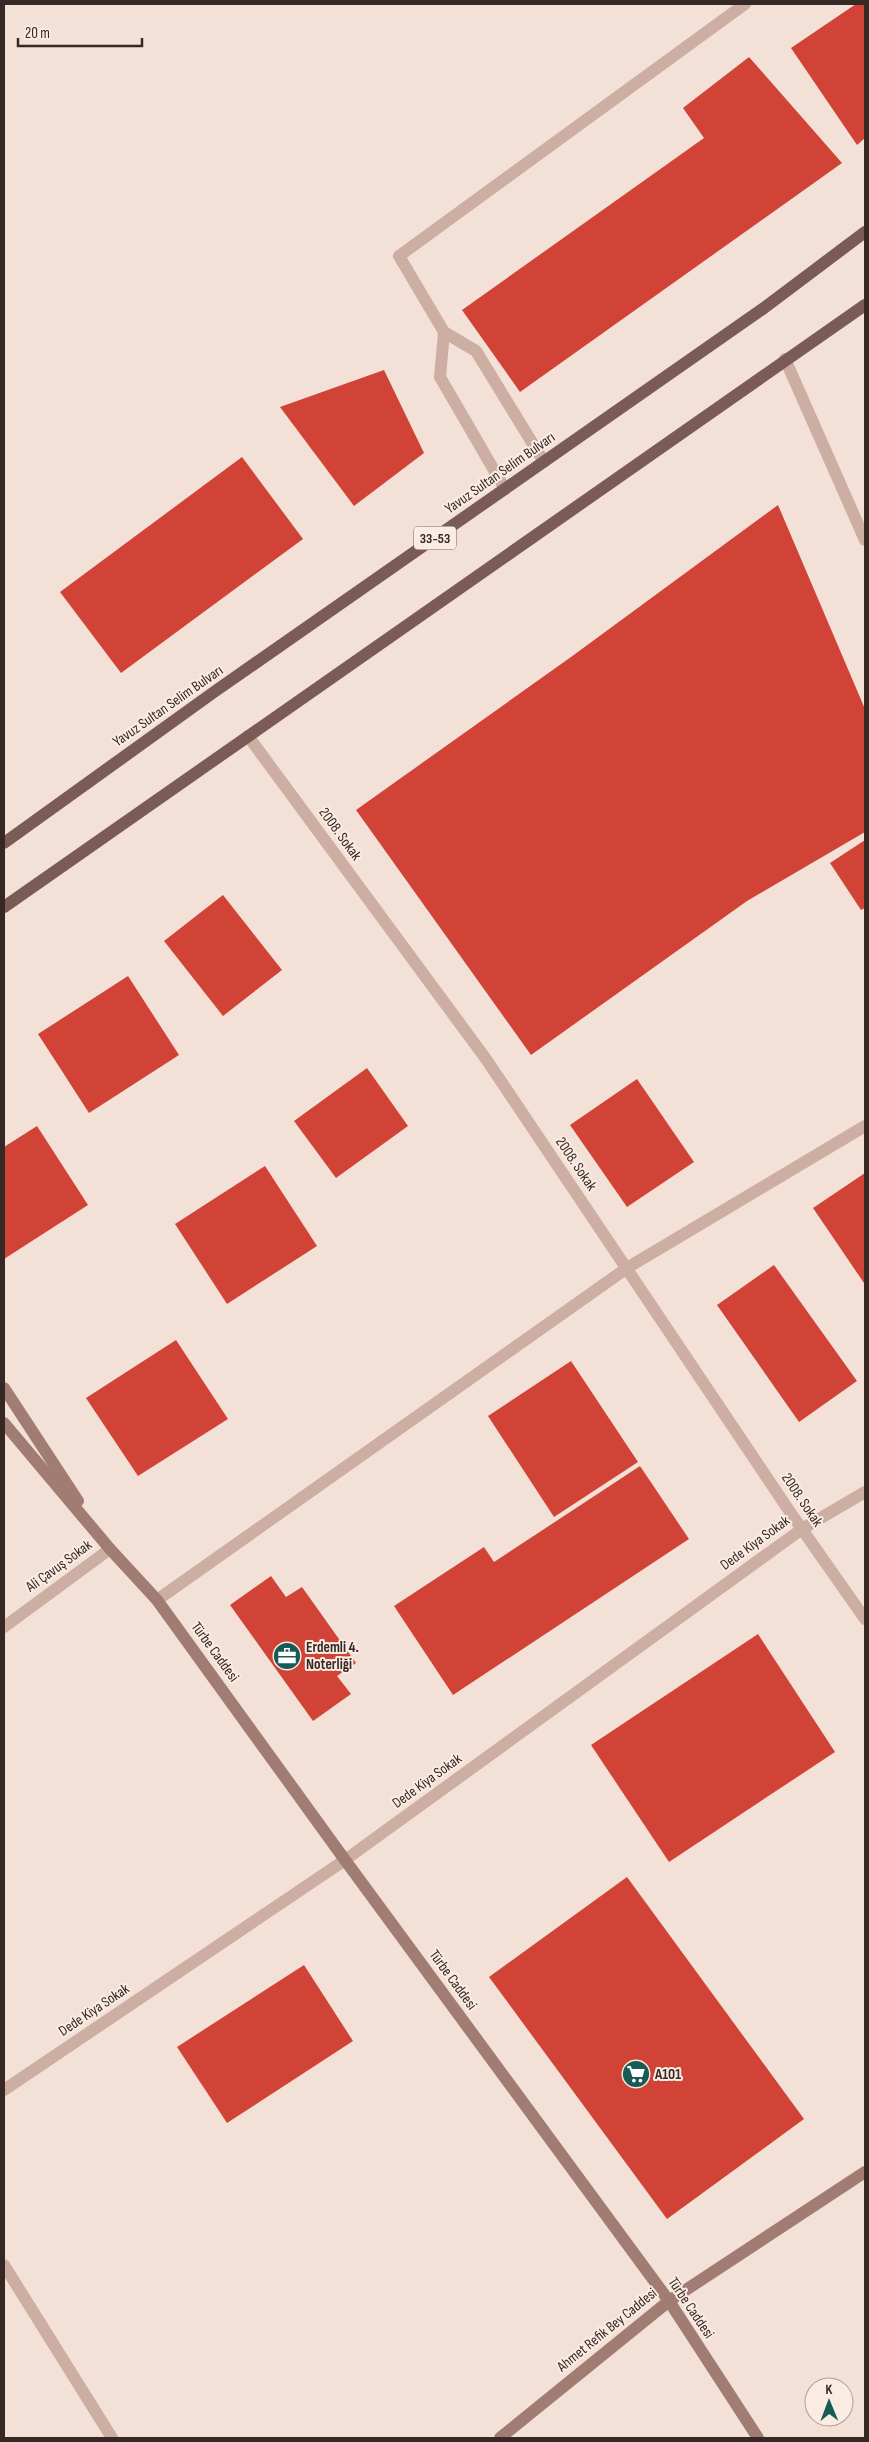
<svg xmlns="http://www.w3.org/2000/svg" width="869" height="2442" viewBox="0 0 869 2442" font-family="'Sofia Sans Condensed',sans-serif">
<rect width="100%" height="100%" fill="#f3e1d7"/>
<g fill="#d14337">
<path d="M856,4h9v134l-8,7 -66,-97z"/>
<path d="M749,57l93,106 -322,229 -58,-82 242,-172 -21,-30z"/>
<path d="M384,370l40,83 -70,53 -74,-99z"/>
<path d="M242,457l61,82 -182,134 -61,-81z"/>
<path d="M778,505l87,204v123l-118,69 -216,154 -175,-245 215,-153z"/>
<path d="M865,840v68l-4,2 -31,-47z"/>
<path d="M223,895l59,75 -59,46 -59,-75z"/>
<path d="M128,976l51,79 -90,58 -51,-79z"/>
<path d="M367,1068l41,58 -72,52 -42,-57z"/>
<path d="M637,1079l57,83 -67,45 -57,-82z"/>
<path d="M37,1126l51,79 -84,54v-112z"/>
<path d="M265,1166l52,80 -90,58 -52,-80z"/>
<path d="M865,1173v109l-1,1 -51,-75z"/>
<path d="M774,1265l83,116 -58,41 -82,-117z"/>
<path d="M176,1340l52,79 -90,57 -52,-78z"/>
<path d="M571,1361l67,101 -84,55 -66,-101z"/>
<path d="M640,1466l49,73 -236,156 -59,-89 90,-59 10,15z"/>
<path d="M271,1576l15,21 16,-10 54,76 -19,13 14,18 -38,27 -83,-116z"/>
<path d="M758,1634l77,118 -166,110 -78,-117z"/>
<path d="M627,1877l177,242 -137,100 -178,-242z"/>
<path d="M304,1965l49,76 -126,82 -50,-76z"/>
</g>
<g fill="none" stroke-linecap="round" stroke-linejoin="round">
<g stroke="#ccaea2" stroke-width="12">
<path d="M444,332l-4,45 65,112"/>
<path d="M785,359l80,181"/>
<path d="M544,462l-68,-111 -32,-19 -45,-76 346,-252"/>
<path d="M248,736l238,323 304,453 75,107"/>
<path d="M157,1600l470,-332 238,-142"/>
<path d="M4,1627l106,-78"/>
<path d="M4,2090l341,-230 457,-331 63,-37"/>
<path d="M4,2265l108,173"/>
</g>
<g stroke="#a07c73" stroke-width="12">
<path d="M4,1388l74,113"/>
<path d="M4,1423l106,126 47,51 188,260 324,441 89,137"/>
<path d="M500,2438l169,-137 196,-129"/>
</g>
<g stroke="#7a5b55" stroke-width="12">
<path d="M4,843l210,-151 550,-384 101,-76"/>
<path d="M4,907l861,-602"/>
</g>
</g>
<defs>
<symbol id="office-disc" viewBox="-11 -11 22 22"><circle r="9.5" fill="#175b54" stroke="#fbece3"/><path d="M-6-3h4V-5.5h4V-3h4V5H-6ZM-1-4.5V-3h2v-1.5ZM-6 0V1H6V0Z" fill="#fff"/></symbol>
<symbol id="supermarket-disc" viewBox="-11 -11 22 22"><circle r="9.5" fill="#175b54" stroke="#fbece3"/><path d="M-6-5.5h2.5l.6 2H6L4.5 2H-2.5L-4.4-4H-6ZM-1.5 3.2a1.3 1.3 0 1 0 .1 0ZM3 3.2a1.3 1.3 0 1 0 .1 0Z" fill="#fff"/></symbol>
</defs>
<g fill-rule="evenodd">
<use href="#office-disc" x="271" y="1640" width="32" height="32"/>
<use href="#supermarket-disc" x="620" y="2058" width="32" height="32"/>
</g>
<g text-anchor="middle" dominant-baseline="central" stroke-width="4" stroke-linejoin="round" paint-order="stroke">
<rect fill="#fbece3" stroke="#71635e" stroke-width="1" x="414" y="526.5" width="42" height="23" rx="4"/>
<g font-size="14" font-weight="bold" fill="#362825">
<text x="435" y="538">33-53</text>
</g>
<g font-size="15" fill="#362825" stroke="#fbece3">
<text transform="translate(500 473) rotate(-35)">Yavuz Sultan Selim Bulvarı</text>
<text transform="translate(168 706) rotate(-35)">Yavuz Sultan Selim Bulvarı</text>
<text transform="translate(340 834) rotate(54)">2008. Sokak</text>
<text transform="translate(576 1164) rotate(56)">2008. Sokak</text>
<text transform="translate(802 1500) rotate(56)">2008. Sokak</text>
<text transform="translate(755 1543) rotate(-36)">Dede Kiya Sokak</text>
<text transform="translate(59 1566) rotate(-36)">Ali Çavuş Sokak</text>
<text transform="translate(215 1652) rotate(54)">Türbe Caddesi</text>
<text transform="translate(427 1781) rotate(-36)">Dede Kiya Sokak</text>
<text transform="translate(453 1980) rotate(54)">Türbe Caddesi</text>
<text transform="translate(94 2010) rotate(-34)">Dede Kiya Sokak</text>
<text transform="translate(691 2308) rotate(56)">Türbe Caddesi</text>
<text transform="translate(607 2330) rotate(-39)">Ahmet Refik Bey Caddesi</text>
</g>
<g font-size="15" font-weight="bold" fill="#362825" stroke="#fbece3" text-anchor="start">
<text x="306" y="1647">Erdemli 4.<tspan x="306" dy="17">Noterliği</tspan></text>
<text x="655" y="2074">A101</text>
</g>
</g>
<rect width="869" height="2442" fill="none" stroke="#362825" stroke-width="10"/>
<g transform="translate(829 2402) rotate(359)"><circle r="24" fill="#fbece3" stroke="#ac9e97"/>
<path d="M0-4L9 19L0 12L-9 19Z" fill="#175b54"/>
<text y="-8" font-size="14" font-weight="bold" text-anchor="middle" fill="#362825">K</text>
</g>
<path d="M18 38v8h124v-8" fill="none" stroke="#362825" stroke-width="2.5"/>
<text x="25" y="38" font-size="15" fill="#362825" stroke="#fbece3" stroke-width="4" paint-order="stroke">20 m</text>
</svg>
